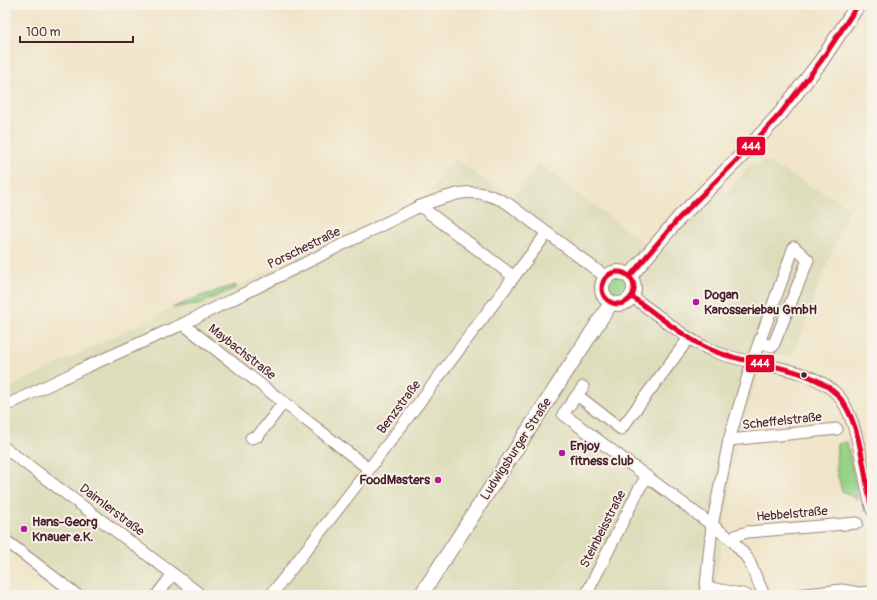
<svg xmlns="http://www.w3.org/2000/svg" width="877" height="600" viewBox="0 0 877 600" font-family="Pangolin,sans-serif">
<rect width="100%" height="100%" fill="#f7f3e8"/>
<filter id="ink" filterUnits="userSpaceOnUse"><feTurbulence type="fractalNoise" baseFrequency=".025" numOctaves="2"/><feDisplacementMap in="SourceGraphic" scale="8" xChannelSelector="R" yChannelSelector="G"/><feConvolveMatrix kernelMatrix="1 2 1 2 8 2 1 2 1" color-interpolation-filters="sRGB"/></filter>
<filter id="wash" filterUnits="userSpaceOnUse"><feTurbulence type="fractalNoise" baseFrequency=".012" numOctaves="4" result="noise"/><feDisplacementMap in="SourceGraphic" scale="16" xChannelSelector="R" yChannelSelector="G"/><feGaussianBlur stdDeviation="0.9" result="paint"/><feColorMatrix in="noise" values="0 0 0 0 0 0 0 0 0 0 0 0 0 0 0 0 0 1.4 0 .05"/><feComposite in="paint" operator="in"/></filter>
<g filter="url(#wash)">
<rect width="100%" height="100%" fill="#f0e5c9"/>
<path fill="#deddbb" d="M455,158l56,43 28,-37 100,75 20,18 28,-35 32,-36 9,7 24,-32 6,5 6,-6 85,47 -56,148 -10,1 -17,-3 -9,24 -19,60 -24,158h-648v-2l-61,-46v-157l167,-82 29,-5 199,-94 22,-7z"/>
<g fill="#97d387" stroke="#707959">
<circle cx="619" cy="288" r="12"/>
<path d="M235,285l2,2 -36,16 -29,5 29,-12z"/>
<path d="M847,442l11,58 -16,-9 -6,-22 1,-25z"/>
</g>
</g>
<g filter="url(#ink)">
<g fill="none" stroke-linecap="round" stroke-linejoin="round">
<defs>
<g id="minor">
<path d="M420,206l94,71"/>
<path d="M632,297c29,19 54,44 86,56 38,14 102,13 125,49 17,27 20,76 29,108"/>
<path d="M183,324l186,145"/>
<path d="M583,387l-20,27 169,126 16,19 16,36"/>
<path d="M577,395l44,34 68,-91"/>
<path d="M5,406l81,-39 97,-43 237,-118c35,-12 52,-22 87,-3l99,74"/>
<path d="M251,438l7,-2 26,-34"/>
<path d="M729,440l108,-11"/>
<path d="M5,448l196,147"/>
<path d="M5,540l72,55"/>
<path d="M732,540l5,-5 11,-3 109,-9"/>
<path d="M706,587l40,8"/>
<path d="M157,595l16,-21"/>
<path d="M271,595l98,-126 178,-236"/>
<path d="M586,595l54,-108 7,-10"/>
<path d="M705,595l7,-69 17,-86 23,-78 42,-115 14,13 -35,86 -14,-3"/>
<path d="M798,595l44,-5 17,3 13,-1"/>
</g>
<g id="major">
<circle cx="618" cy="288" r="16"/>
<path d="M630,276l49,-58 70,-70 31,-34 41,-53 37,-56"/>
<path d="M421,595l190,-292"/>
</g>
</defs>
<use href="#minor" stroke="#9d827a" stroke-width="13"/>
<use href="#major" stroke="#9d827a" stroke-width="16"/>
<use href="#minor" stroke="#fff" stroke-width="11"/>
<use href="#major" stroke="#fff" stroke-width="14"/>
<defs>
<g id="bus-1">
<circle cx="618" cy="288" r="16"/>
<path d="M630,276l49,-58 70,-70 31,-34 41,-53 37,-56"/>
<path d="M632,297c25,17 48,38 75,51 41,20 108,14 136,54 19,28 21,75 29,108"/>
</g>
</defs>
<use href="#bus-1" stroke="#f7f3e8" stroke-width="8"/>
<use href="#bus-1" stroke="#e4002b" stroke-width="5"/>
</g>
</g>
<g fill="#b5179e" stroke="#f7f3e8" stroke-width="1.5">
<circle cx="696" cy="302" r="4"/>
<circle cx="562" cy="453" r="4"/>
<circle cx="438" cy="480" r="4"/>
<circle cx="24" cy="529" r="4"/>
</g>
<circle fill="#4a1f2b" stroke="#f7f3e8" stroke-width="1.5" cx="804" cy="375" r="3.5"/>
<g text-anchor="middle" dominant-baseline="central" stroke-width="4" stroke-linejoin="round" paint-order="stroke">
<g font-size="13" fill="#4a1f2b" stroke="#f7f3e8">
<text transform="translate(304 248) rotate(-26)">Porschestraße</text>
<text transform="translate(242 352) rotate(38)">Maybachstraße</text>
<text transform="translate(399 407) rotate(-53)">Benzstraße</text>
<text transform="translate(782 421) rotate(-6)">Scheffelstraße</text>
<text transform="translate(516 449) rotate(-57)">Ludwigsburger Straße</text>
<text transform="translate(112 510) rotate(37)">Daimlerstraße</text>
<text transform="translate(792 514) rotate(-5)">Hebbelstraße</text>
<text transform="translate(603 529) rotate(-63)">Steinbeisstraße</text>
</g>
<g font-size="13" font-weight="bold" fill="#4a1f2b" stroke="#f7f3e8" text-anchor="start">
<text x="704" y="295">Dogan<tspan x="704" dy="15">Karosseriebau GmbH</tspan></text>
<text x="570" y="446">Enjoy<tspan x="570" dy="15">fitness club</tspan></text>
<text x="430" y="480" text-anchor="end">FoodMasters</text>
<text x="32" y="522">Hans-Georg<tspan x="32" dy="15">Knauer e.K.</tspan></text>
</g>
</g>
<g stroke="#f7f3e8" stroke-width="1.5">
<rect x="736" y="136" width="30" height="20" rx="4" fill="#e4002b"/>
<rect x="745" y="354" width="30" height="19" rx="4" fill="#e4002b"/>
</g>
<g font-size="11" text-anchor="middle" font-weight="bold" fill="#fff">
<text x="751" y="150">444</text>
<text x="760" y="367">444</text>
</g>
<rect width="877" height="600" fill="none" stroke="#f7f3e8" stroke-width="20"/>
<path d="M20 36v6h113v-6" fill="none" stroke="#4a1f2b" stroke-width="2"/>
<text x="26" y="36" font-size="12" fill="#4a1f2b" stroke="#f7f3e8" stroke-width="3" paint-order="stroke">100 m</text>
</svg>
